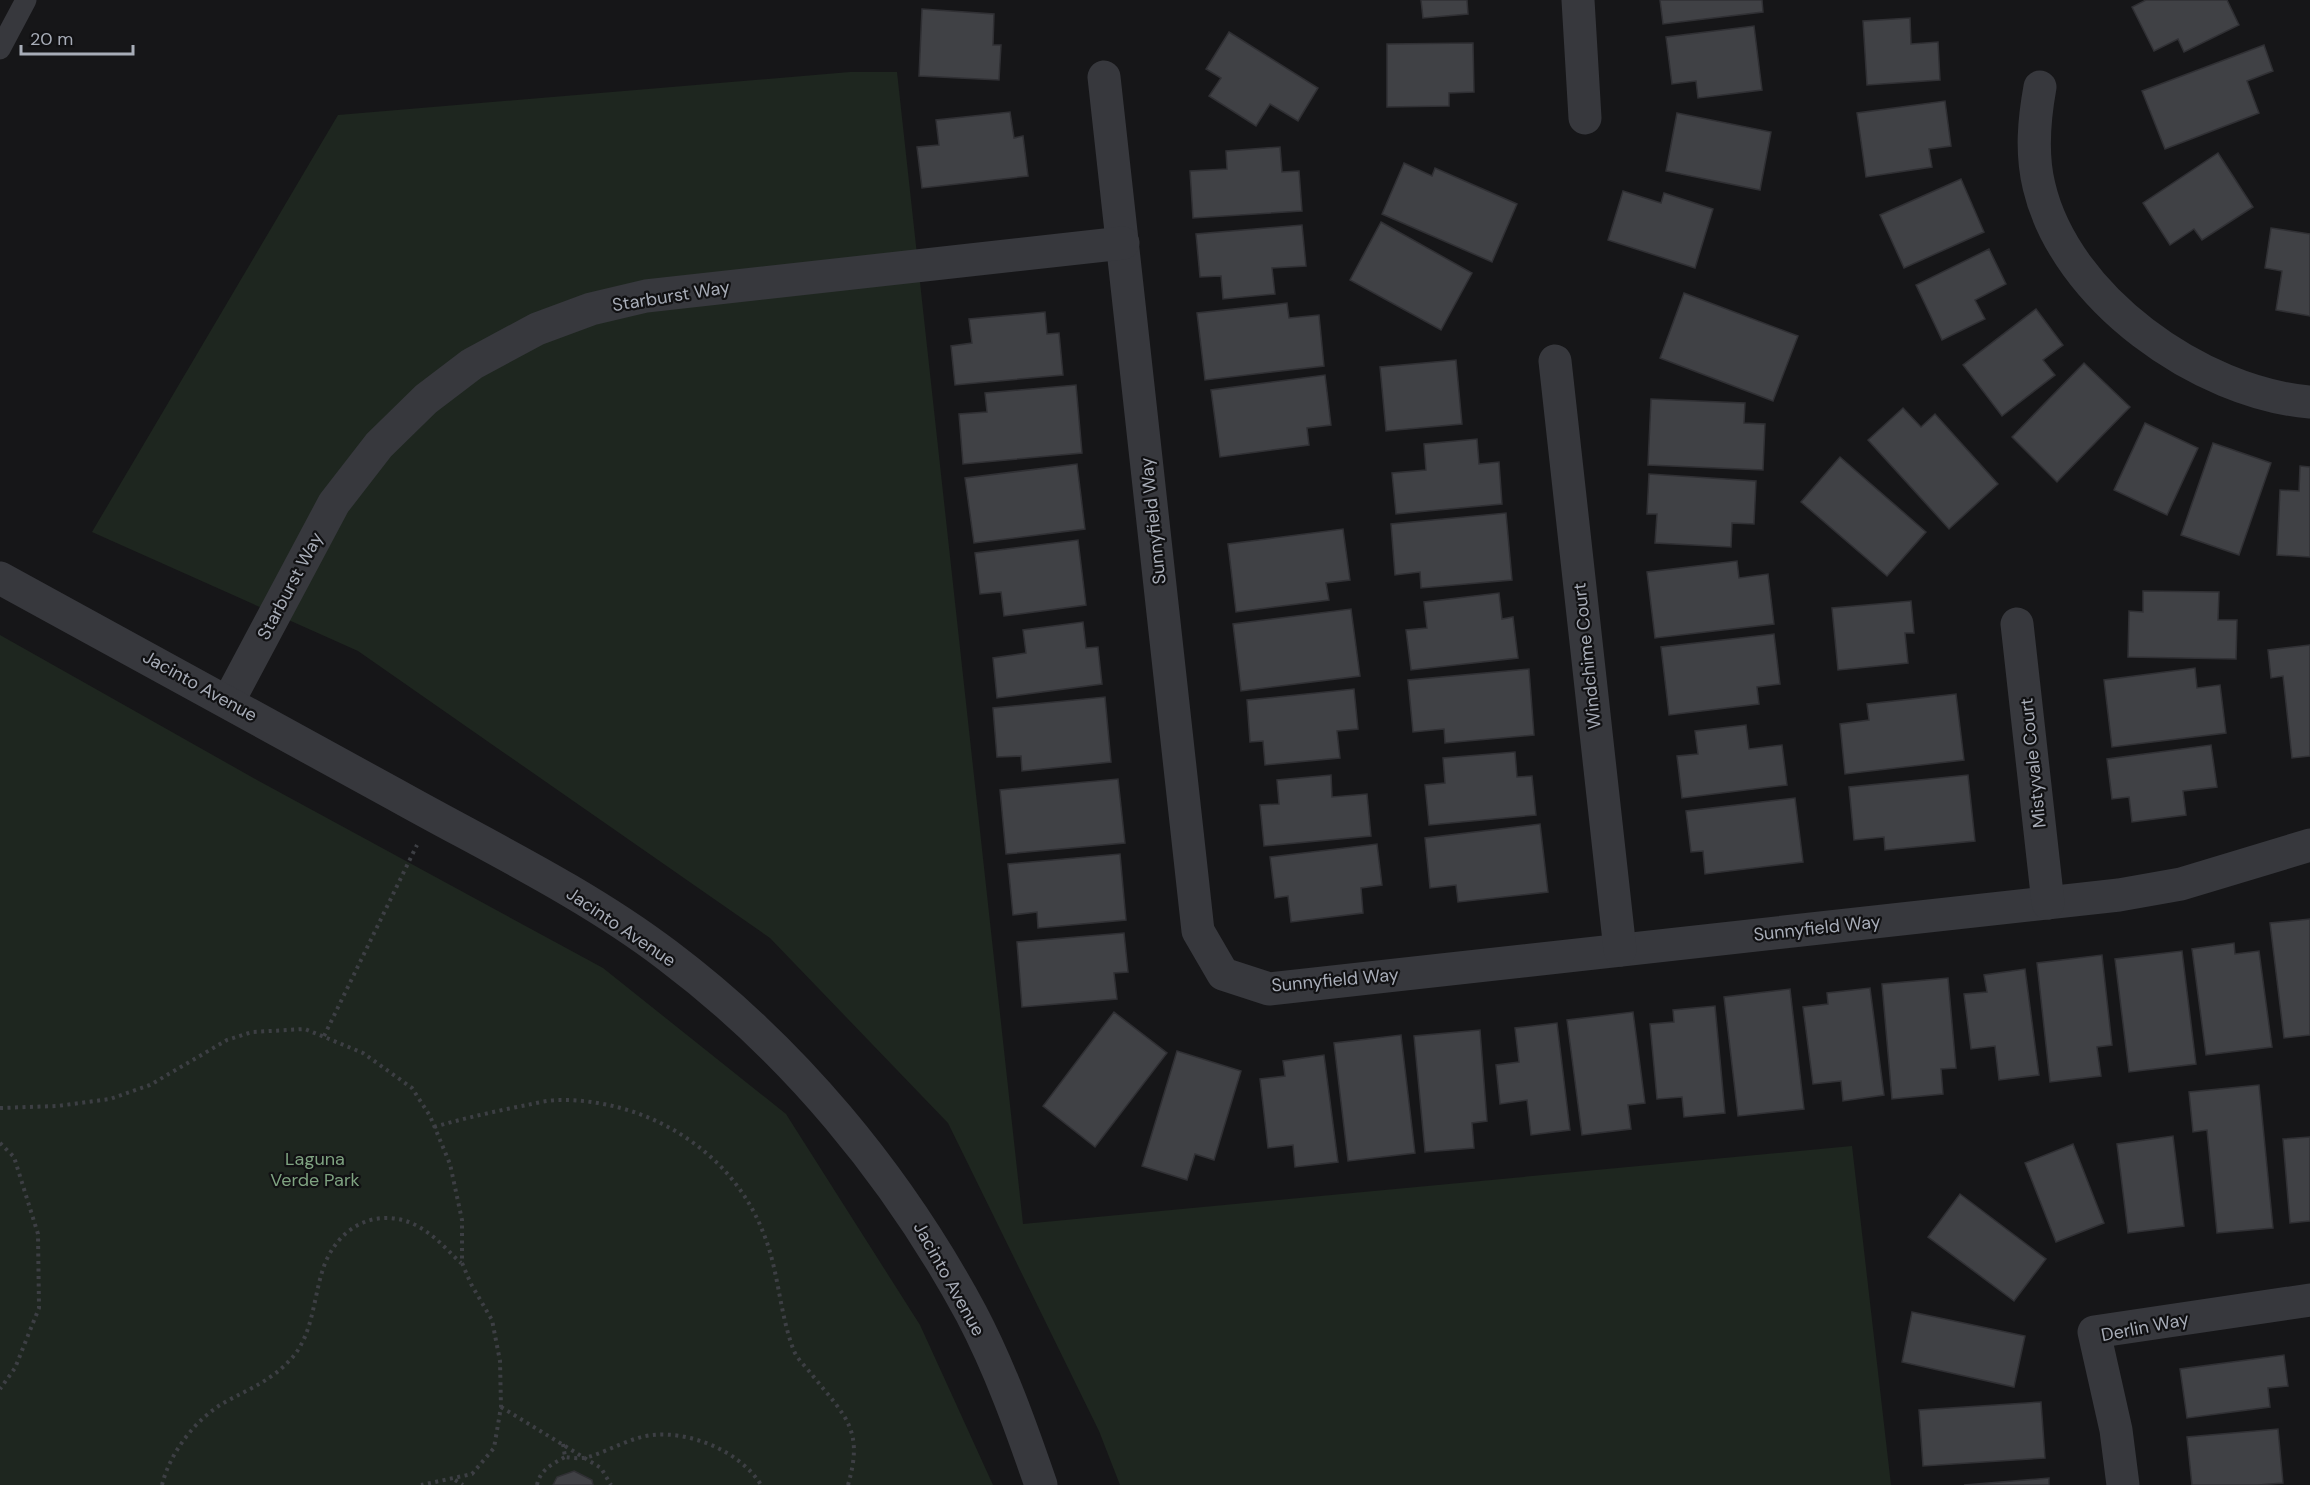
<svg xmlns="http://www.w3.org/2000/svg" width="2310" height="1485" viewBox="0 0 2310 1485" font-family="'DM Sans',sans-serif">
<rect width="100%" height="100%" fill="#161618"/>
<g fill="#1e261f">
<path d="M850,72h47l126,1152 829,-78 39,339h-771l-21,-54 -151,-308 -178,-185 -412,-287 -266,-119 246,-417z"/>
<path d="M0,635l257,145 346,188 183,146 134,211 73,160h-993z"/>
</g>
<g fill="#404145" stroke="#303034" stroke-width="1.5">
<path d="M1421,0h46l1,14 -45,4z"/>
<path d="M1660,0h102l1,12 -100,12z"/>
<path d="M2146,0h81l12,25 -55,27 -6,-13 -24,12 -22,-44z"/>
<path d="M922,9l72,5 -1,31h8l-2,35 -80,-4z"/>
<path d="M1910,18l1,26 27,-2 2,38 -73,5 -4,-64z"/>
<path d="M1754,26l8,64 -64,8 -2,-17 -24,3 -6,-47z"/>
<path d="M1229,32l89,56 -20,33 -28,-17 -14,22 -47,-30 12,-18 -15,-9z"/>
<path d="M1473,43l1,49 -25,1v13l-62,1v-63z"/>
<path d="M2264,45l9,26 -26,10 12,32 -94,36 -23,-58z"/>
<path d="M1945,101l6,45 -22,3 3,18 -66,10 -9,-64z"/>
<path d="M1010,112l4,26 9,-2 5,40 -106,12 -5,-41 22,-2 -3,-25z"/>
<path d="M1677,113l94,19 -11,58 -94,-19z"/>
<path d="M1280,147l2,25 17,-1 3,40 -109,7 -3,-47 37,-2 -1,-18z"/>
<path d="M2218,153l35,54 -51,33 -8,-11 -24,16 -27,-42z"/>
<path d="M1404,163l28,13 3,-8 82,36 -25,58 -110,-48z"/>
<path d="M1961,179l23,53 -80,36 -24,-53z"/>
<path d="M1623,191l38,12 3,-10 49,16 -18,59 -87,-28z"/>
<path d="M1381,222l91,51 -31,57 -91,-50z"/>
<path d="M1302,225l4,41 -34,2 3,26 -52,5 -2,-23 -21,1 -4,-43z"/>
<path d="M2271,228l39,6v82l-34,-6 6,-39 -17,-3z"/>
<path d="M1989,249l17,35 -31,16 10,19 -43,21 -26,-55z"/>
<path d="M1684,293l114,43 -25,65 -113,-43z"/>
<path d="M1287,303l2,15 30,-3 5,51 -119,14 -8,-67z"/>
<path d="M2036,309l27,36 -20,15 12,15 -53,41 -39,-51z"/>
<path d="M1045,312l2,22 12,-1 4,42 -108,10 -4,-39 21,-3 -3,-24z"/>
<path d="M1456,360l6,64 -76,7 -6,-64z"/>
<path d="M2084,363l46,44 -73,75 -45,-45z"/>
<path d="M1325,375l6,50 -24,3 2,17 -89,12 -9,-67z"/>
<path d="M1076,385l6,68 -119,11 -4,-50 28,-2 -2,-19z"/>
<path d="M1651,399l94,4 -1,20 21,1 -2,46 -115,-5z"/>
<path d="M1903,408l18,19 14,-13 63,70 -49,45 -81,-89z"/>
<path d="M2145,423l53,25 -31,67 -53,-25z"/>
<path d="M1477,439l2,25 20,-2 3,42 -106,10 -4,-41 34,-3 -2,-26z"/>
<path d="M2213,443l58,20 -32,92 -58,-20z"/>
<path d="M1840,457l86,75 -39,44 -86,-74z"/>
<path d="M1077,464l8,65 -111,14 -9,-65z"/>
<path d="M2300,466l10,1v90l-33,-2 3,-65 19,1z"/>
<path d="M1649,474l107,7 -2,43 -22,-1 -1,24 -76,-4 2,-29h-10z"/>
<path d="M1506,513l6,67 -91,8 -1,-16 -25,3 -4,-51z"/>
<path d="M1343,529l7,51 -24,3 3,17 -93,12 -8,-68z"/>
<path d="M1078,540l8,65 -82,11 -3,-24 -21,2 -5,-41z"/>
<path d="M1737,561l2,17 29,-4 6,50 -119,14 -8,-66z"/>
<path d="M2143,591l76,1 -1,28h19l-1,39 -108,-2 1,-46 14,1z"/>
<path d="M1499,593l3,26 11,-2 5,41 -107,12 -5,-40 21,-2 -3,-26z"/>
<path d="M1911,601l3,32h-9l3,30 -70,7 -6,-62z"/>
<path d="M1351,609l9,67 -119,15 -8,-67z"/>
<path d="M1083,622l3,26 12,-1 4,37 -105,14 -4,-40 33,-5 -3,-23z"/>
<path d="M1774,634l6,50 -23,3 2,17 -90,11 -8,-68z"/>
<path d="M2310,645v111l-18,2 -9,-82 -12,2 -3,-28z"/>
<path d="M2195,668l2,20 23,-3 6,48 -114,14 -8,-67z"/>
<path d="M1529,669l5,66 -89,8 -1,-14 -31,3 -5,-52z"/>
<path d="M1354,689l4,40 -21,2 3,27 -75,7 -2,-24 -13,1 -3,-42z"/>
<path d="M1956,694l8,66 -119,14 -5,-50 29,-4 -2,-16z"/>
<path d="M1105,697l6,65 -89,9 -1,-15 -24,1 -4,-49z"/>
<path d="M1746,725l3,24 33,-4 5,40 -105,13 -5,-42 21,-2 -3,-23z"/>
<path d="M2211,745l6,42 -34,4 3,24 -54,7 -3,-25 -17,2 -5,-40z"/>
<path d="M1515,752l2,25 15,-1 4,39 -107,10 -4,-40 20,-2 -2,-25z"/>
<path d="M1331,775l1,22 35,-3 4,42 -107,10 -4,-41 19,-1 -2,-24z"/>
<path d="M1968,775l7,66 -90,9 -1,-13 -30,3 -5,-53z"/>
<path d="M1118,779l7,64 -119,11 -6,-64z"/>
<path d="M1795,798l8,64 -98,12 -2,-23 -12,1 -5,-41z"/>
<path d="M1540,824l8,68 -90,10 -2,-17 -26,3 -5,-50z"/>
<path d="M1377,844l5,41 -21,3 2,25 -72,9 -3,-26 -13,2 -5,-41z"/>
<path d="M1120,854l6,66 -88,8 -1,-16 -24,3 -5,-51z"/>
<path d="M2310,919v116l-26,3 -14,-115z"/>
<path d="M1124,933l4,39 -14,1 3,26 -95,8 -5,-65z"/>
<path d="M2234,943l1,11 24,-3 13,96 -66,8 -14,-106z"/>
<path d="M2182,951l14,113 -67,8 -14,-113z"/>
<path d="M2102,955l10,90 -15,2 4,29 -51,6 -13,-119z"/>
<path d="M2025,969l14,106 -40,5 -4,-34 -24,3 -7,-55 23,-2 -3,-17z"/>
<path d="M1948,978l8,90 -15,1 2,25 -51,5 -10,-115z"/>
<path d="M1870,988l14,107 -41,6 -2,-20 -28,3 -10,-77 25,-3 -1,-11z"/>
<path d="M1790,989l14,120 -66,7 -14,-119z"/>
<path d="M1715,1006l10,107 -41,4 -2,-20 -25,2 -7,-75 24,-2 -1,-12z"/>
<path d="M1114,1012l53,41 -72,94 -52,-41z"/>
<path d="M1633,1012l12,91 -17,2 3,24 -49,6 -15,-115z"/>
<path d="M1557,1023l13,107 -39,5 -4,-35 -27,4 -4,-39 23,-3 -4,-34z"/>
<path d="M1480,1030l7,91 -15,2 2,25 -49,4 -11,-116z"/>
<path d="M1401,1035l14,118 -67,8 -14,-118z"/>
<path d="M1177,1051l64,20 -27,89 -19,-6 -8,26 -45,-14z"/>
<path d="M1324,1055l14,107 -43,5 -2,-22 -25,3 -8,-69 25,-3 -2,-15z"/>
<path d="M2259,1085l14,143 -56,5 -10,-103 -14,2 -4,-40z"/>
<path d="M2173,1136l11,90 -56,7 -11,-89z"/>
<path d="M2310,1137v84l-20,2 -7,-84z"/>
<path d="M2073,1144l31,79 -48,19 -31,-79z"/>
<path d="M1960,1194l86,65 -32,42 -86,-64z"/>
<path d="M1912,1312l113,24 -11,51 -112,-25z"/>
<path d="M2284,1355l4,31 -20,2 2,19 -83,11 -7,-49z"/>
<path d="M2041,1402l4,56 -122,8 -4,-56z"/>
<path d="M2278,1429l5,54 -25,2h-66l-5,-48z"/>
<path d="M574,1471l18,9 1,5h-40l4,-8z"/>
<path d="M2049,1478v7h-85z"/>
</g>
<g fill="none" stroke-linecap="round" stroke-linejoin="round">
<g stroke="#3d3f44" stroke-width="4" stroke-dasharray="3 4.5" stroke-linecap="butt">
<path d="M324,1036l93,-191"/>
<path d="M0,1108l57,-2 53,-7 40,-14 77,-45 25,-8 53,-3 58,24 49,35 18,28 20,48 12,56v43l9,21 21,36 8,41 1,46 -7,41 -22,26 -51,11"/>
<path d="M434,1127c31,-9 62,-16 93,-22 10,-2 21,-5 32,-5 87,-1 172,50 204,132 16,38 16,81 31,119 4,9 13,17 19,25 33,41 51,54 35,109"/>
<path d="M0,1143l14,14 24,77 1,74 -24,60 -15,21"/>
<path d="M501,1407l100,61 10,17"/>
<path d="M563,1444l2,13c7,1 16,2 23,0 21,-6 43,-20 65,-22 38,-4 88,17 108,50"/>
<path d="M455,1480l8,5"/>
<path d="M162,1485c8,-33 35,-68 65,-84 24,-13 45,-21 64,-42 24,-26 22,-67 35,-98 19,-43 64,-56 101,-29 13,9 23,21 34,31"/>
<path d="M537,1485c3,-15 15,-21 28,-28"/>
</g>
<path stroke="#37383d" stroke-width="21" d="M0,49l26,-49"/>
<g stroke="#37383d" stroke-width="33">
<path d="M1578,0l7,118"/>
<path d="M1104,77l94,854 25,43 46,15 850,-94 62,-11 129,-39"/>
<path d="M2040,87c-6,33 -9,66 -1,99 26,112 161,207 271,216"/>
<path d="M1555,361l65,589"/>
<path d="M2017,624l31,279"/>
<path d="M228,702l106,-199 45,-58 47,-46 46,-35 65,-35 54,-20 55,-13 477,-53"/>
<path d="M2123,1485l-7,-55 -22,-98 216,-32"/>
</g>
<path stroke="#37383d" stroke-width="33" d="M0,578c132,72 264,144 396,217 91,51 188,97 271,160 126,95 229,219 304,358 29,55 50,114 70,172"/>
</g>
<g text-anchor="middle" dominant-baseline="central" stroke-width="4.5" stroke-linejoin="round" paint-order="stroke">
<g font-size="18" fill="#a8adb8" stroke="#111113">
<text transform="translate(671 296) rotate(-9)">Starburst Way</text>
<text transform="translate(1153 521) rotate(-96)">Sunnyfield Way</text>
<text transform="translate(290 586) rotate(-62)">Starburst Way</text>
<text transform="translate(1587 656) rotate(-96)">Windchime Court</text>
<text transform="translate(200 686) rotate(29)">Jacinto Avenue</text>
<text transform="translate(2033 763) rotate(-96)">Mistyvale Court</text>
<text transform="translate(621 927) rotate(34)">Jacinto Avenue</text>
<text transform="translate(1817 928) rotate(-6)">Sunnyfield Way</text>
<text transform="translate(1335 980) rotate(-5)">Sunnyfield Way</text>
<text transform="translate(949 1279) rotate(61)">Jacinto Avenue</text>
<text transform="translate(2145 1327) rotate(-11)">Derlin Way</text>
</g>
<g font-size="18" fill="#7fa381" stroke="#111113">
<text x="315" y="1159">Laguna<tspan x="315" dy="21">Verde Park</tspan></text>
</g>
</g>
<path d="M21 45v9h112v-9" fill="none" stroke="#a8adb8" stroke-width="3"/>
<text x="30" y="45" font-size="18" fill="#a8adb8" stroke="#111113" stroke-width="4.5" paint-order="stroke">20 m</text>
</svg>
